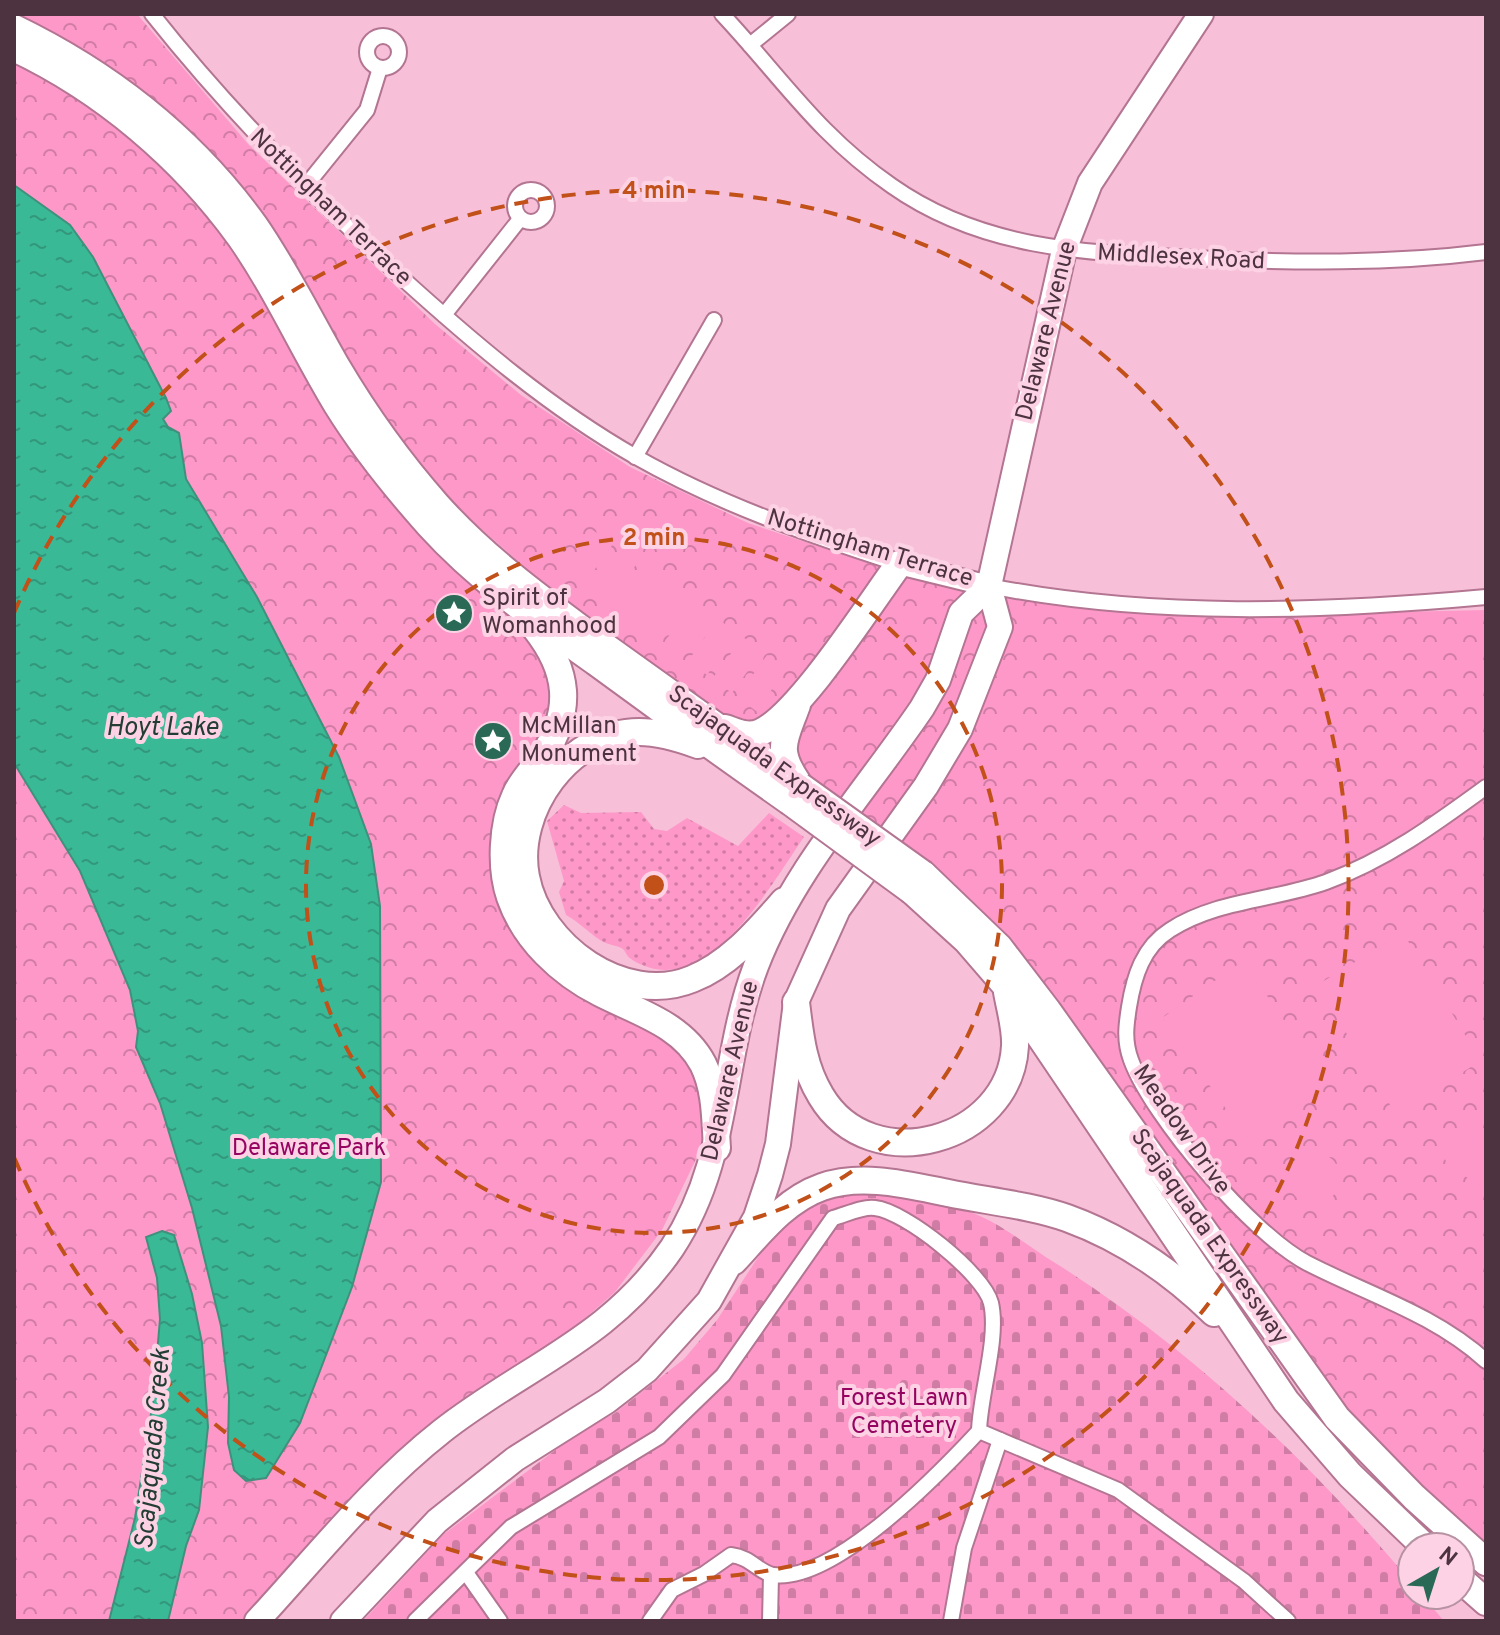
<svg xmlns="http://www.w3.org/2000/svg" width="1500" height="1635" viewBox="0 0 1500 1635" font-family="Overpass,sans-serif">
<defs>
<pattern id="grass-dots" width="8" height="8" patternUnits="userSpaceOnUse" patternTransform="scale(2)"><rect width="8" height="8" fill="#fe98c9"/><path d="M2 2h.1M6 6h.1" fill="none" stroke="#d07da5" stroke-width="1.8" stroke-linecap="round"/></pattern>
<pattern id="cemetery-stones" width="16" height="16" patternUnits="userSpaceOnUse" patternTransform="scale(2)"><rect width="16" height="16" fill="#fe98c9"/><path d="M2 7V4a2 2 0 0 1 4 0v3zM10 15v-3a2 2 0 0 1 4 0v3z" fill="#d07da5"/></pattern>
<pattern id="park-crowns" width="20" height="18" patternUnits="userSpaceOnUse" patternTransform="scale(2)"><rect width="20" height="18" fill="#fe98c9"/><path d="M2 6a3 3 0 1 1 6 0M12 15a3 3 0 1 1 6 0" fill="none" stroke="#d07da5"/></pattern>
<pattern id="water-ripples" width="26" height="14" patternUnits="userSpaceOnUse" patternTransform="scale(2)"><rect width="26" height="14" fill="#3ab996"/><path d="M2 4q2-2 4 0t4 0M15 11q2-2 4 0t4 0" fill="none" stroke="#33977c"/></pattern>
</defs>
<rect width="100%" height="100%" fill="#f7c0d8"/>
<path fill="url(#grass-dots)" d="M564,805l17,8 60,-1 13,17 13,2 20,-13 51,28 31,-33 35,24c-33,47 -99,170 -173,122 -4,-2 -5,-7 -8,-10 -6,-4 -16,-4 -23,-9 -12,-8 -21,-18 -34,-25l-7,-23 5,-11 -17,-60z"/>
<path fill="url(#cemetery-stones)" d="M868,1190c38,6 78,10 112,26 27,12 52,33 77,48 138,88 250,195 355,319v12h10l22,26h-1081l81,-87 130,-98 41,-23 69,-54 33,-39 55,-84 34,-31 30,-11z"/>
<g fill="url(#park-crowns)">
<path d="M14,14h123l112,131 186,179 86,71 109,72 118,56 178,59 125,19 159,15 276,-6v936l-99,-91 -48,-56 -293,-413 -58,-69 -427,-318 -99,-87 -73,-86 -42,-65 -314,-337z"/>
<path d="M14,63c144,70 218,182 313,304 69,89 139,178 208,268l23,53 -61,175 202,207 5,63 -6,22 -36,75 -47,62 -50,44 -169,119 -38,37 -115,129h-229z"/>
</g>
<g fill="#fe98c9">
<path d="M594,531l19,13 -30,42 -19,-14z"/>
<path d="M619,549l19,13 -30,42 -19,-14z"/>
<path d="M644,566l19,14 -30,42 -20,-14z"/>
<path d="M668,584l20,14 -31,42 -19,-14z"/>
<path d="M693,602l19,13 -30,42 -19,-13z"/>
<path d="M718,619l19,14 -30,42 -19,-14z"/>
<path d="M743,637l19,14 -30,42 -20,-14z"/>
<path d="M767,655l20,14 -31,42 -19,-14z"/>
<path d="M1403,933l78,128 -86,52 -78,-128z"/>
<path d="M1243,961l85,123 -80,56 -86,-122z"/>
<path d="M1458,1133l11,1 17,10v45l-36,-22 -8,-12 5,-17z"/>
<circle cx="1314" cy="1178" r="26"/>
</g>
<g fill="url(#water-ripples)" stroke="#40917c" stroke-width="2">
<path d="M14,185l56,40 23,32 73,141 5,13 -8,8 5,8 11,6 7,46 71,118 82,160 32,87 9,62 1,276 -29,105 -52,136 -34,55 -20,3 -12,-11 -6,-27 1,-46 -8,-71 -29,-118 -32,-105 -24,-56 2,-16 -8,-41 -50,-119 -66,-108z"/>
<path d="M162,1231l12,4 18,59 10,49 6,84 -9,83 -13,36 -18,75h-59l26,-103 18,-117 7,-82 -3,-41 -11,-41z"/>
</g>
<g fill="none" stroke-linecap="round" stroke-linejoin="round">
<defs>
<g id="street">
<path d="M152,14c76,96 159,180 249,263 73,66 149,131 235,180 83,47 173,78 263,107"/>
<path d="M722,14c60,64 96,121 170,172 91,64 196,67 303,72 98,5 194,6 291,-6"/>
<circle cx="383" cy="52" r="16"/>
<path d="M750,45l38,-31"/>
<path d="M304,188l63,-78 13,-42"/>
<circle cx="531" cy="206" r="16"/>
<path d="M444,315l76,-96"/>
<path d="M635,457l79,-137"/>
<path d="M989,586c162,32 333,26 497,11"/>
<path d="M1486,787c-52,38 -100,73 -160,95 -50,18 -110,18 -156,48 -27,17 -36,46 -41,77 -3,19 -5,34 2,53 21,57 121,174 176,203 60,31 127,51 179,98"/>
<path d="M467,1574l33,47"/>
<path d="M415,1621l96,-94 148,-90 64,-62 110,-157c12,-3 30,-12 42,-10 30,3 109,66 116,95 8,35 -11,91 -12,128l139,59 126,91 44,40"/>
<path d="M650,1621l22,-31 32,-16 27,-19c20,2 27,17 42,20 60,9 167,-102 206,-144"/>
<path d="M770,1621l1,-46"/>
<path d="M951,1621l13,-73 36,-108"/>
</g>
<path id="secondary" d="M899,564l90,22"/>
<g id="primary">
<path d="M257,1621c60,-65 115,-135 185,-190 83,-65 167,-91 230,-183 59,-89 48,-187 84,-282 37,-96 109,-174 166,-258l16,-28 23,-67 28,-27"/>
<path d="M343,1621l94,-100 78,-62 92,-58 40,-31 62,-69 47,-84 14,-42 8,-31 18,-142 42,-93 88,-123 34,-57 40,-102 -11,-41 75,-336 26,-67 111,-169"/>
</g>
<g id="highway">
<path d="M14,28c95,46 179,112 241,198 31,45 55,94 82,141 29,49 62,95 100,138 48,54 108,97 166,140 66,47 132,94 197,141"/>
<path d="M14,48c89,42 168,109 226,189 37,53 63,112 97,168 26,42 59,83 92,120 49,54 109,96 168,138 64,47 128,93 192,138"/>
<path d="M535,628c34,43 38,82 8,128 -9,13 -22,25 -28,40 -13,28 -15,72 -5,101 15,43 51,76 90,96 37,19 82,31 103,71 13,26 12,56 14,84"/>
<path d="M797,705c-13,36 -22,44 1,78"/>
<path d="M725,728c12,4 23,10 36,4 38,-17 110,-130 138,-168"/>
<path d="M698,745c-19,-7 -39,-13 -59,-13 -70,0 -126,79 -113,145 13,69 98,130 166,102 38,-15 66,-49 92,-78"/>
<path d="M923,874l76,73 49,64 289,407 77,79 72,65"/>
<path d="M912,891l55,50 38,44 281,416 64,74 75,72"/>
<path d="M796,1002c4,33 7,65 25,94 50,84 189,46 194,-50 1,-17 -5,-37 -8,-54"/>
<path d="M734,1261c26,-28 51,-61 88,-74 40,-14 86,-2 126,6 38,8 82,12 119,25 55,20 106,55 147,95"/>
<path d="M1460,1579l26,23"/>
</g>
</defs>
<use href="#street" stroke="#b37592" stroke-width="18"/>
<use href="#secondary" stroke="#b37592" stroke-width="24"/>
<use href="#primary" stroke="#b37592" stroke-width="28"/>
<use href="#highway" stroke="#b37592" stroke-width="30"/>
<use href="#street" stroke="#fff" stroke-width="14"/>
<use href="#secondary" stroke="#fff" stroke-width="20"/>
<use href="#primary" stroke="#fff" stroke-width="24"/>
<use href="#highway" stroke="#fff" stroke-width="26"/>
<defs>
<g id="highway-bridge">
<path d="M800,786l123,88"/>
<path d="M789,801l123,90"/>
</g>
</defs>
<use href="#highway-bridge" stroke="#b37592" stroke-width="30" stroke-linecap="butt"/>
<use href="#highway-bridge" stroke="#fff" stroke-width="26"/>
</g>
<g fill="none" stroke="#c15019" stroke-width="4" stroke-dasharray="14 10">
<circle cx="654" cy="885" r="348"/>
<path d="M14 613A695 695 0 1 1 14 1157"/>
</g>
<defs>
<symbol id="sight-disc" viewBox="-11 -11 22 22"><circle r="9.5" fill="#2a6956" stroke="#fcd2e4"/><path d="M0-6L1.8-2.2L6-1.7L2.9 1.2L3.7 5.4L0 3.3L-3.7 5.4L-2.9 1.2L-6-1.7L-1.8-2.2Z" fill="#fff"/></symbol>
</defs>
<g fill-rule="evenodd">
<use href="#sight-disc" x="432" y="591" width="44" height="44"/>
<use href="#sight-disc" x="471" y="719" width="44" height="44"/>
</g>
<g text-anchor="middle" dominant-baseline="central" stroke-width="8" stroke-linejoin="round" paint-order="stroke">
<g font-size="24" fill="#4d333f" stroke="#fcd2e4">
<text transform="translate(330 208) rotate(44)">Nottingham Terrace</text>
<text transform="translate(1181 258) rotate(3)">Middlesex Road</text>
<text transform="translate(1047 331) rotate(-76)">Delaware Avenue</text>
<text transform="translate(870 549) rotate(17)">Nottingham Terrace</text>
<text transform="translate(774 767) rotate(36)">Scajaquada Expressway</text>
<text transform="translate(731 1071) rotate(-77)">Delaware Avenue</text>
<text transform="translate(1181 1130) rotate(55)">Meadow Drive</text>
<text transform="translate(1209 1237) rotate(55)">Scajaquada Expressway</text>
</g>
<g font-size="24" fill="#4d333f" stroke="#fcd2e4" text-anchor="start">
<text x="482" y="599">Spirit of<tspan x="482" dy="28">Womanhood</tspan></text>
<text x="521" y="727">McMillan<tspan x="521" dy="28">Monument</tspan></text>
</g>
<g font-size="24" fill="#950460" stroke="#fcd2e4">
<text x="309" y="1149">Delaware Park</text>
<text x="904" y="1399">Forest Lawn<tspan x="904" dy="28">Cemetery</tspan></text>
</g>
<g font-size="26" font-style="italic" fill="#233d34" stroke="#fcd2e4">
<text x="162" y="728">Hoyt Lake</text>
<text transform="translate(154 1449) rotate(-85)">Scajaquada Creek</text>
</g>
</g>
<circle cx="654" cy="885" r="12" fill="#c15019" stroke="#fcd2e4" stroke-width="4"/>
<g font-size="24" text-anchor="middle" font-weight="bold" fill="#c15019" stroke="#fcd2e4" stroke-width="8" stroke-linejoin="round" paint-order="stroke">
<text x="654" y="198">4 min</text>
<text x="654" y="545">2 min</text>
</g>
<rect width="1500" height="1635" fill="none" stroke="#4d333f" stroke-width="32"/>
<g transform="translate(1436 1571) rotate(39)"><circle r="38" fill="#fcd2e4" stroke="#b692a2" stroke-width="2"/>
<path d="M0-6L14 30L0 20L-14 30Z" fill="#2a6956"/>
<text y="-12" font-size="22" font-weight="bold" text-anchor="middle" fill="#4d333f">N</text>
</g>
</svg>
